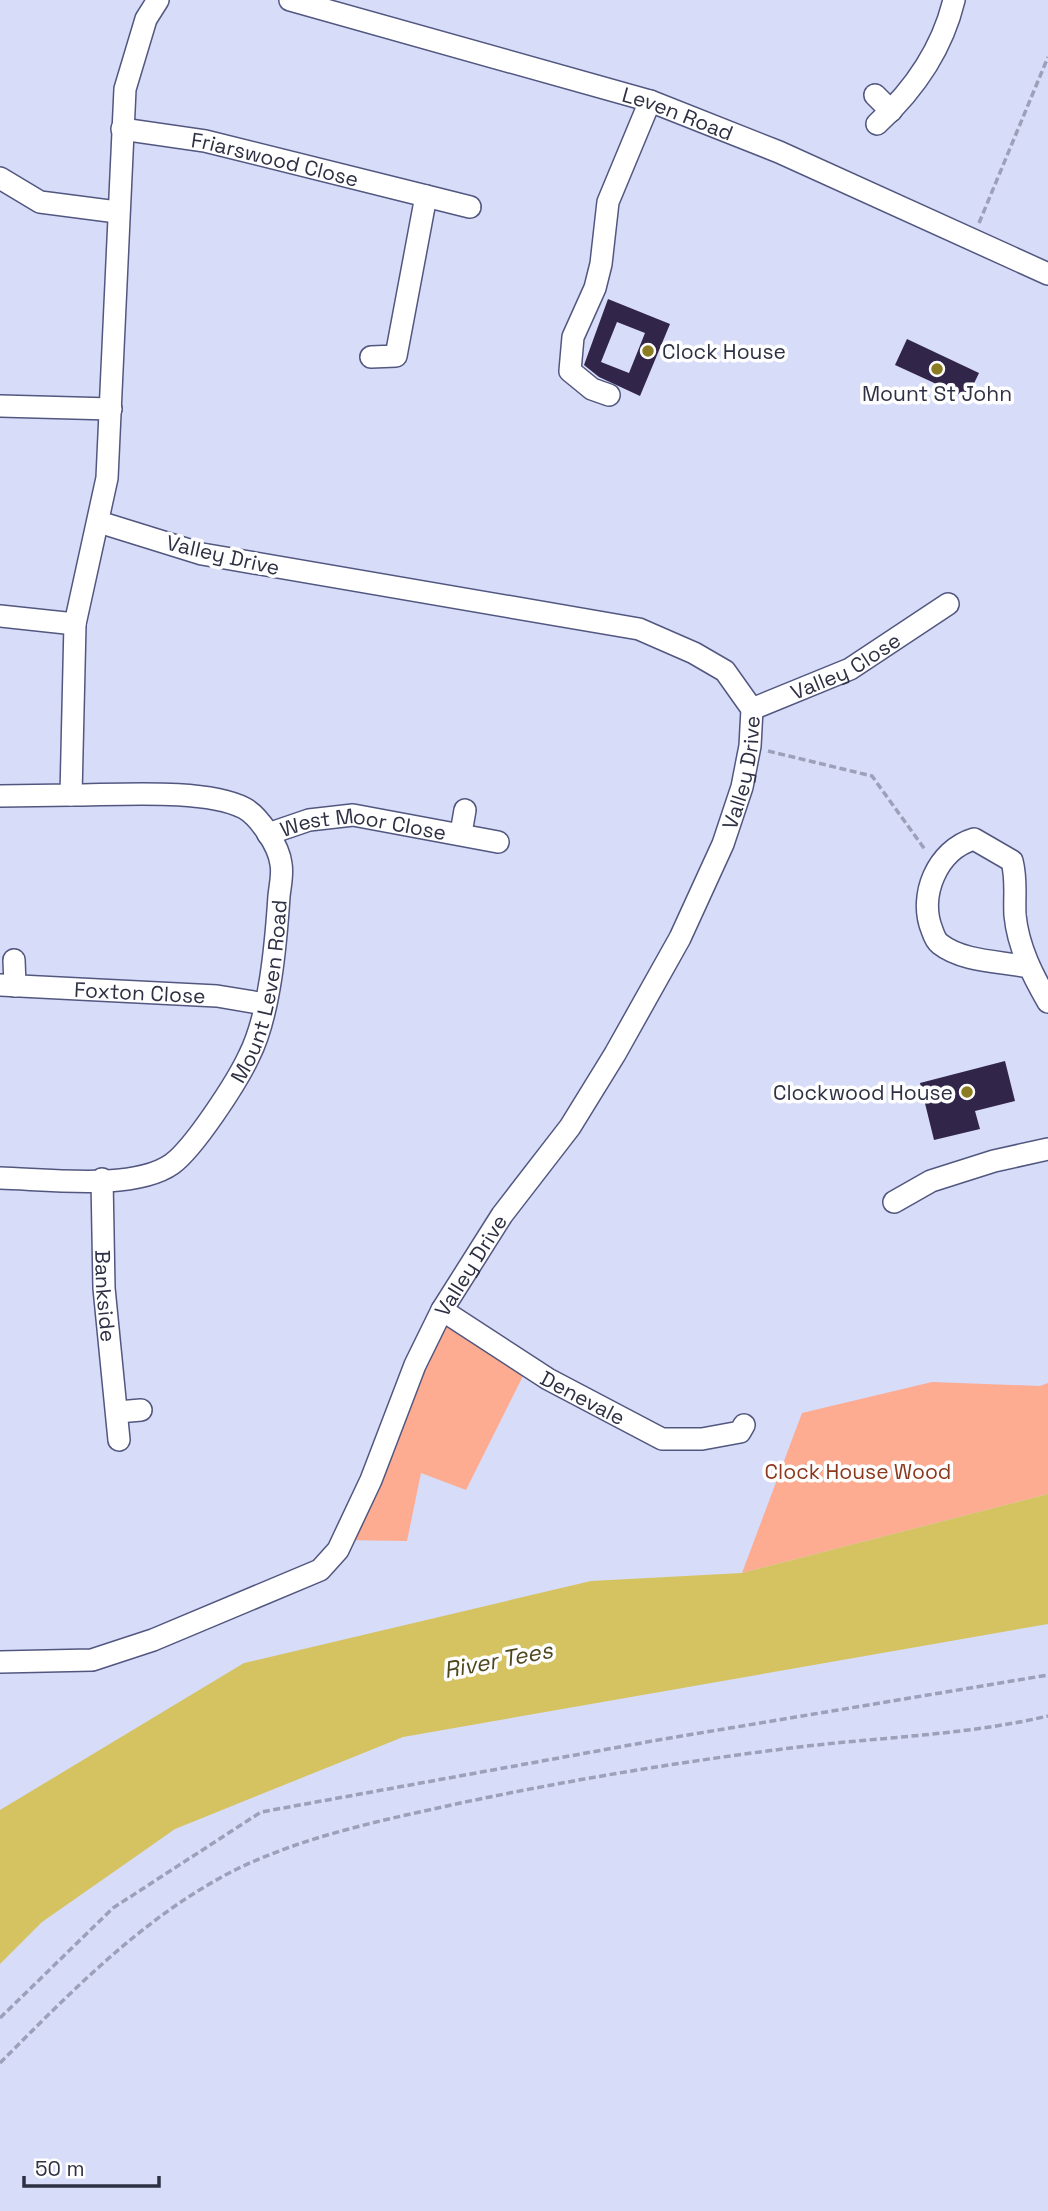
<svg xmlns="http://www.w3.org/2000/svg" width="1048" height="2211" viewBox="0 0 1048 2211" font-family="'Space Grotesk',sans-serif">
<rect width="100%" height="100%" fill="#d7dcf8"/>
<g fill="#fdab91">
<path d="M442,1310l86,56 -62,124 -45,-17 -14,68 -64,-1z"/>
<path d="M932,1382l108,4 8,-3v111l-306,79 60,-160z"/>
</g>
<path fill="#d5c260" d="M1048,1494v130l-645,113 -228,92 -133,93 -42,42v-154l244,-147 347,-82 151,-8z"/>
<g fill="#32254a" fill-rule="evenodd">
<path d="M608,299l62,25 -30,72 -41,-19 -15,-12zM617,322l28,11 -16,40 -28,-11z"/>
<path d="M907,339l72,34 -12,25 -72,-33z"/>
<path d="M1005,1061l10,40 -40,10 5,18 -46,11 -14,-57z"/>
</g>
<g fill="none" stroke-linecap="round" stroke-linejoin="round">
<defs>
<g id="minor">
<path id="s1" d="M290,0l360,101 129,51 269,122"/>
<path d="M875,95l16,16"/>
<path d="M877,124c37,-34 65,-74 77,-124"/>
<path id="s2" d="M122,129l83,12 221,55 -30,160 -25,1"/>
<path d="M0,178l40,24 77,10"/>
<path d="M426,196l44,11"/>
<path d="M609,395l-17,-6 -22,-18 3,-34 22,-49 6,-24 7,-62 42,-101"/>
<path d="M0,406l111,3"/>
<path d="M0,616l75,8"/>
<path id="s3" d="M752,709l98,-40 98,-65"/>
<path d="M0,796l71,-1 4,-171 32,-146 18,-389 21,-70 12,-19"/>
<path d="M461,833l4,-23"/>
<path id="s4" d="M268,834l41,-14 44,-5 145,27"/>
<path d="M14,960l1,26"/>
<path d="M1029,967c-29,-6 -66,-5 -89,-23 -4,-3 -6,-8 -8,-14 -14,-34 5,-80 42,-91l38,22c5,19 2,35 3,54 3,32 18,61 33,87"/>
<path id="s5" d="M0,985l217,11 48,8"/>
<path id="s6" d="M0,1178c46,1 134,13 172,-14 22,-16 65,-82 77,-108 21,-41 27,-114 30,-160 1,-10 4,-22 2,-32 -2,-18 -22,-48 -37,-56 -39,-20 -128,-13 -173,-13"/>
<path id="s7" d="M102,1179l2,109 15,152"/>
<path d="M894,1202l37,-21 63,-20 54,-12"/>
<path id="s8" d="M442,1310l106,69 114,60h40l38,-7 4,-7"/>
<path d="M118,1412l23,-2"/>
<path id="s9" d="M0,1662l92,-2 61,-20 167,-70 18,-20 33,-70 44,-115 27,-55 60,-95 68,-88 45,-73 65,-116 43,-94 19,-57 8,-41 2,-37 -27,-38 -31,-18 -55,-24 -437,-75 -103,-32"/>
</g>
</defs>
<use href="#minor" stroke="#525780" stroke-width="24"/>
<g stroke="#9da0b9" stroke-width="3.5" stroke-dasharray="7 3.5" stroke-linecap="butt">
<path d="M979,223l69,-166"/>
<path d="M768,751l104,25 54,75"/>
<path d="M0,2018l113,-110 148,-96 397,-72 390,-65"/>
<path d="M0,2063c72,-72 145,-148 237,-194 68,-33 146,-49 219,-65 113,-24 228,-43 343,-57 83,-10 168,-12 249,-31"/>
</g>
<use href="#minor" stroke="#fff" stroke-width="21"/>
</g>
<g fill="#8b7b21" stroke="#fefefe" stroke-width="2.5">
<circle cx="648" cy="351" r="7"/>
<circle cx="937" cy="369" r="7"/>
<circle cx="967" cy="1092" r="7"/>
</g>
<g text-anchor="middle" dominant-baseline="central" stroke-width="7" stroke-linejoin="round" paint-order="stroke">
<g font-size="21" fill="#2e3043" stroke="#fefefe">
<text stroke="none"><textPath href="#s1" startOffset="404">Leven Road</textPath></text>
<text stroke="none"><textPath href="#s2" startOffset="156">Friarswood Close</textPath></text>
<text transform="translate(223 555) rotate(13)">Valley Drive</text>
<text stroke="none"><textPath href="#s3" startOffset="103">Valley Close</textPath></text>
<text stroke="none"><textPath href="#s9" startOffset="1246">Valley Drive</textPath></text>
<text stroke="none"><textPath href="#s4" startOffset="98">West Moor Close</textPath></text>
<text stroke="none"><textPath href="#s6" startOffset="374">Mount Leven Road</textPath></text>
<text stroke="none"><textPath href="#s5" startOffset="140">Foxton Close</textPath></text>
<text stroke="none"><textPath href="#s9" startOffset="679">Valley Drive</textPath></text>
<text stroke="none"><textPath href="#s7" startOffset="117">Bankside</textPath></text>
<text stroke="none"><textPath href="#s8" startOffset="166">Denevale</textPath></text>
</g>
<g font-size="21" fill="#2e3043" stroke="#fefefe" text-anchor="start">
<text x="662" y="351">Clock House</text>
<text x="937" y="393" text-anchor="middle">Mount St John</text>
<text x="953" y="1092" text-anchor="end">Clockwood House</text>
</g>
<g font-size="21" fill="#8c381c" stroke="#fefefe">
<text x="858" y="1471">Clock House Wood</text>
</g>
<g font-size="23" font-style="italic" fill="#4e461c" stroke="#fefefe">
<text transform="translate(498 1660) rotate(-11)">River Tees</text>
</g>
</g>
<path d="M24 2176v10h135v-10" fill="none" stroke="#2e3043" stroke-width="3.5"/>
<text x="35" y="2176" font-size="21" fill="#2e3043" stroke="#fefefe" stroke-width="5" paint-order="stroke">50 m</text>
</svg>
